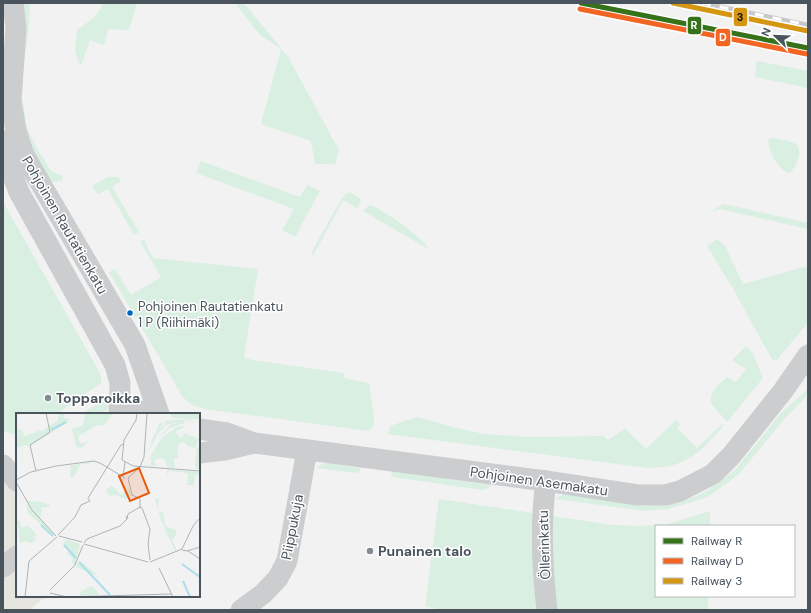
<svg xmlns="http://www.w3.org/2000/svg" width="811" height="613" viewBox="0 0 811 613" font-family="'DM Sans',sans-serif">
<rect width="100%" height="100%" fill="#f2f2f2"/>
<path fill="#e6e5e0" d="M3,470l14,11v115h30l-18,14h-26z"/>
<g fill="#d8efe1">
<path d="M20,3h10l-1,22 -6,47 -1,25 5,31 8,17 16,26 12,5 -1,4 -8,2 -8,-2 -24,-52z"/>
<path d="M104,3h33l-8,27 -21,-1 -4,16 -14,-5 -9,26 -6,-14 2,-22 18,-13z"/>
<path d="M235,3h9l44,54 51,93 -4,14h-20l-4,-23 -50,-17 20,-75 -21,-14z"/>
<path d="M757,61l51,10v17l-53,-11z"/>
<path d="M772,138c15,3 32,2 26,21 -2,5 -4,10 -8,14 -10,-1 -24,-24 -21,-34z"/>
<path d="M201,161l99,36 7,-12 13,6 -25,46 -13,-7 12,-21 -98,-36z"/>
<path d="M108,177h10l3,4 -9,6 27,45 -5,3 -26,-46 -10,5 -6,-8z"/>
<path d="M347,193h4l10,6 -3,10 -15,-9 -30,56 -1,-5 30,-53z"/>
<path d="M3,202l94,166 4,8v7l-44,31h-40v21l-14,-4z"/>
<path d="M724,204l84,19v6l-88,-20 -9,2z"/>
<path d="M370,205c19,8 47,29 60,45l-67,-39z"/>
<path d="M717,239l8,7 18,38 65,-18v56l-31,38 -4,1 -41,-74 -25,-41z"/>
<path d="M144,240l9,18 105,11 -14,88 8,3 92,13v5l25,5 5,36 -1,8 -5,4 -163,-22c-11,-3 -17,-5 -24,-15l-72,-122 6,-3 16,26 30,-18 -21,-36z"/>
<path d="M746,346l7,8 10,24 -36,44 -16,-19c-1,-13 7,-18 16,-26l9,5 10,-13 -14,-9z"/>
<path d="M808,389l-3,9 -18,18 -49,59 -29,21 -13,5 -29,8 -22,2 -90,-12 8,-5 75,11 16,1 38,-8 15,-7 27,-20 48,-59z"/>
<path d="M112,393l-4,14 -4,7h-22z"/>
<path d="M417,417l35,10 32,7 46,3 73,-1 5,4 17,-12 21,21 30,-29 4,5 -3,3 20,20 26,-24 1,1c-15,18 -30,35 -54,41 -7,2 -15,1 -22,2l-260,-34 2,-8z"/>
<path d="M327,463l34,5 -2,4 -3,1 -39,-5 5,-4z"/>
<path d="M392,471l99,14 -4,4 -5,1 -89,-13 -2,-2z"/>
<path d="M439,499l173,26 27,1 29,-2 42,-13v15h-54v70h52v14h-268l-15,-4z"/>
</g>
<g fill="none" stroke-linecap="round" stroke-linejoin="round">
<g stroke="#cbcdcf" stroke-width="21">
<path d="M13,3l3,25 -5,73 5,30 8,24 111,190 24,69"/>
<path d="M3,141l8,30 8,21 96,173 5,18 -1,31"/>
<path d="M127,414l13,-3 12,3"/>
<path d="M199,429l28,4 27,10 292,38 92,14h27l15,-4 33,-17 18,-18 52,-65 25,-36"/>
<path d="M199,453l26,-3 29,-7"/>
<path d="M3,465l14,16"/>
<path d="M546,481c-6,42 -4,86 1,129"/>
<path d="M3,567l14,-11"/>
<path d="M241,610l22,-16 15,-16 9,-17 20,-111"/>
</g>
<defs>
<path id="rail" d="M702,3l106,22"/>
</defs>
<use href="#rail" stroke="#c6c8c9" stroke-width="4.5"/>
<use href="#rail" stroke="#fff" stroke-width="3" stroke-dasharray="9" stroke-linecap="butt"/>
<defs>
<path id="rail-1" d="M581,3l227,45"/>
<path id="rail-2" d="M580,9l227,45"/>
<path id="rail-3" d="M673,3l135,28"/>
</defs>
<use href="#rail-1" stroke="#fff" stroke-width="8"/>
<use href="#rail-2" stroke="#fff" stroke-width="8"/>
<use href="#rail-3" stroke="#fff" stroke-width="8"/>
<use href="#rail-1" stroke="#357219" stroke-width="5"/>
<use href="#rail-2" stroke="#f26522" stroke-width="5"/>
<use href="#rail-3" stroke="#d49613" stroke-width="5"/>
</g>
<circle fill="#0065bd" stroke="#fff" stroke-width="1.5" cx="130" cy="313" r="3.5"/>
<g fill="#848b91" stroke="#fff" stroke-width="1.5">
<circle cx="48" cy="398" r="4"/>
<circle cx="370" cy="551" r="4"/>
</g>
<g text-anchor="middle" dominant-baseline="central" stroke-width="3" stroke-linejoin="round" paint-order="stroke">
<g font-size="13" fill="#49545d" stroke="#fff" text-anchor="start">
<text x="138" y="306">Pohjoinen Rautatienkatu<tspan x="138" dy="16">1 P (Riihimäki)</tspan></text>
</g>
<g font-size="14" fill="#49545d" stroke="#fff">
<text transform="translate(65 225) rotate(60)">Pohjoinen Rautatienkatu</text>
<text transform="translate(539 481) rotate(8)">Pohjoinen Asemakatu</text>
<text transform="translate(292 527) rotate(-79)">Piippukuja</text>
<text transform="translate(544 545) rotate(-92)">Öllerinkatu</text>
</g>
<g font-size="14" font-weight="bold" fill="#49545d" stroke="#fff" text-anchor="start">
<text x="56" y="398">Topparoikka</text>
<text x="378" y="551">Punainen talo</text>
</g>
</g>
<g transform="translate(16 413)">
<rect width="184" height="184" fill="#f2f2f2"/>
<path d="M44,0h4v5l5,1 -1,3 -38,24 -7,-1v18l-1,-17 -6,2 2,-19 5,2 1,5 12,-4 1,-4 1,3 6,-1 13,-9zM72,0h32h-7l-8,12h-7l-18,10 -2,3 3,6 8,-4 -7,8 -6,-2 -4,-17 11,-4 2,-11zM153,0h31v6l-27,-1zM171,6l13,4 -17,-3 2,3 -15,5 -12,11 12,-14 11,-4 -15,4 -9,10 -9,18 3,-10 9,-21 3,2 -7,8 12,-10 -4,1v-2zM171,12l-12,7 6,7 3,-6 15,6 -4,9 -7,-2 -4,-4 -5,1 -2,9 3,2h-3l2,4h-10h5l1,10 -8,-1 -2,-7 -4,-2 -7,2 2,5h6l-11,1v-11l11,-17 15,-11zM181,34h3v22h-4l-1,-5zM65,51l-9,15 -2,-2 1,-12 18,-2 1,1zM151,57l33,2v3h-5l-1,10h-7l1,-12 -19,-2 -2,4zM96,73l9,9 8,-7 3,8 -7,3 -9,-4 -2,2v-3l-4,2 -4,-6zM143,85l-1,10 1,4h4l2,14 11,4v5l-4,5 5,11h-2l-14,-31 -6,-21zM11,88l16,1 5,3 2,-3 -1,5h-7l-2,12zM10,90l29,32v2l-27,-24zM0,108h4l1,6 8,-1 8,9 -3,2 2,3 -5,3 -6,-2 -5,2 -1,-10h-3l3,-2zM50,126l14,5 -5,21 -4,-3 2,-3 -4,-4 -3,2 3,-6 -6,-6zM64,148l18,15 1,5 -3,-6 -21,-8zM76,173l8,9 -21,1 3,-5z" fill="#d8efe1"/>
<path fill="none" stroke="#aedeeb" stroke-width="2" d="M35,17l15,-8M25,112l12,11M48,132l12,13M63,149l31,33M166,151l18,13M167,168l7,16"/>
<path fill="none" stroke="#aeb3b6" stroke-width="1" d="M106,47l11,6 67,5M106,47l2,-20 12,-20 1,-7M84,50l25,15M20,58l-6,-26 20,-13 -4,-19M107,63l2,-14M112,65l12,-11 4,-10 3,-44M112,65l4,17 8,4v9l2,-1M0,67l15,-8 25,-6 38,-5 6,2M0,69l16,28 24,26M126,95l8,21 -2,15 2,16M110,103l1,3 1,-5 12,-7M42,122l17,-18 6,-12 9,-4 -2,-3 33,-53 3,-1M43,123l23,6M68,130l3,-4 33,-13 7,-7M68,131l64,18M166,137l5,1 13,-4M172,138l12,8M134,149l32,-13 11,-23 7,-8M143,155l14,29M34,177l25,-25 8,-20M34,180l17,4 104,-3M9,184l4,-36 28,-24"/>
<path fill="#e8590c" fill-opacity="0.15" stroke="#e8590c" stroke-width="2" d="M123,55l10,25 -19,8 -11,-25z"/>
<rect width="184" height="184" fill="none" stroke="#49545d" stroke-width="2"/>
</g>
<g stroke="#fff" stroke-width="1.5">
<rect x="733" y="7" width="15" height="20" rx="4" fill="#d49613"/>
<rect x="687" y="16" width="15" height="19" rx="4" fill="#357219"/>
<rect x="715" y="28" width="16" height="19" rx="4" fill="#f26522"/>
</g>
<g font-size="11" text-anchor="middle" font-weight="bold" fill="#fff">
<text x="694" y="29">R</text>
<text x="723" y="41">D</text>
</g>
<g font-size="11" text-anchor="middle" font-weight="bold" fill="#111">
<text x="740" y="21">3</text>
</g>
<rect width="811" height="613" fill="none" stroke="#49545d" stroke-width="8"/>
<rect x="655" y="525" width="140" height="72" fill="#ffffff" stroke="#b6bbbe"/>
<rect x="663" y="538" width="20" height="6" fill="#357219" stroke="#b6bbbe"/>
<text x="691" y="545" font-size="12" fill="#49545d">Railway R</text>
<rect x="663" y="558" width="20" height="6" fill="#f26522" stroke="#b6bbbe"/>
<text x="691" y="565" font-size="12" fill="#49545d">Railway D</text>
<rect x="663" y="578" width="20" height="6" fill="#d49613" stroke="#b6bbbe"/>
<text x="691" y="585" font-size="12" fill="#49545d">Railway 3</text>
<g transform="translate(775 36) rotate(293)" stroke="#ffffff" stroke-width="3" paint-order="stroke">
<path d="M0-3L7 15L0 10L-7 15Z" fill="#49545d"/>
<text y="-6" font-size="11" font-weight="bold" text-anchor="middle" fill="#49545d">N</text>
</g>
</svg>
